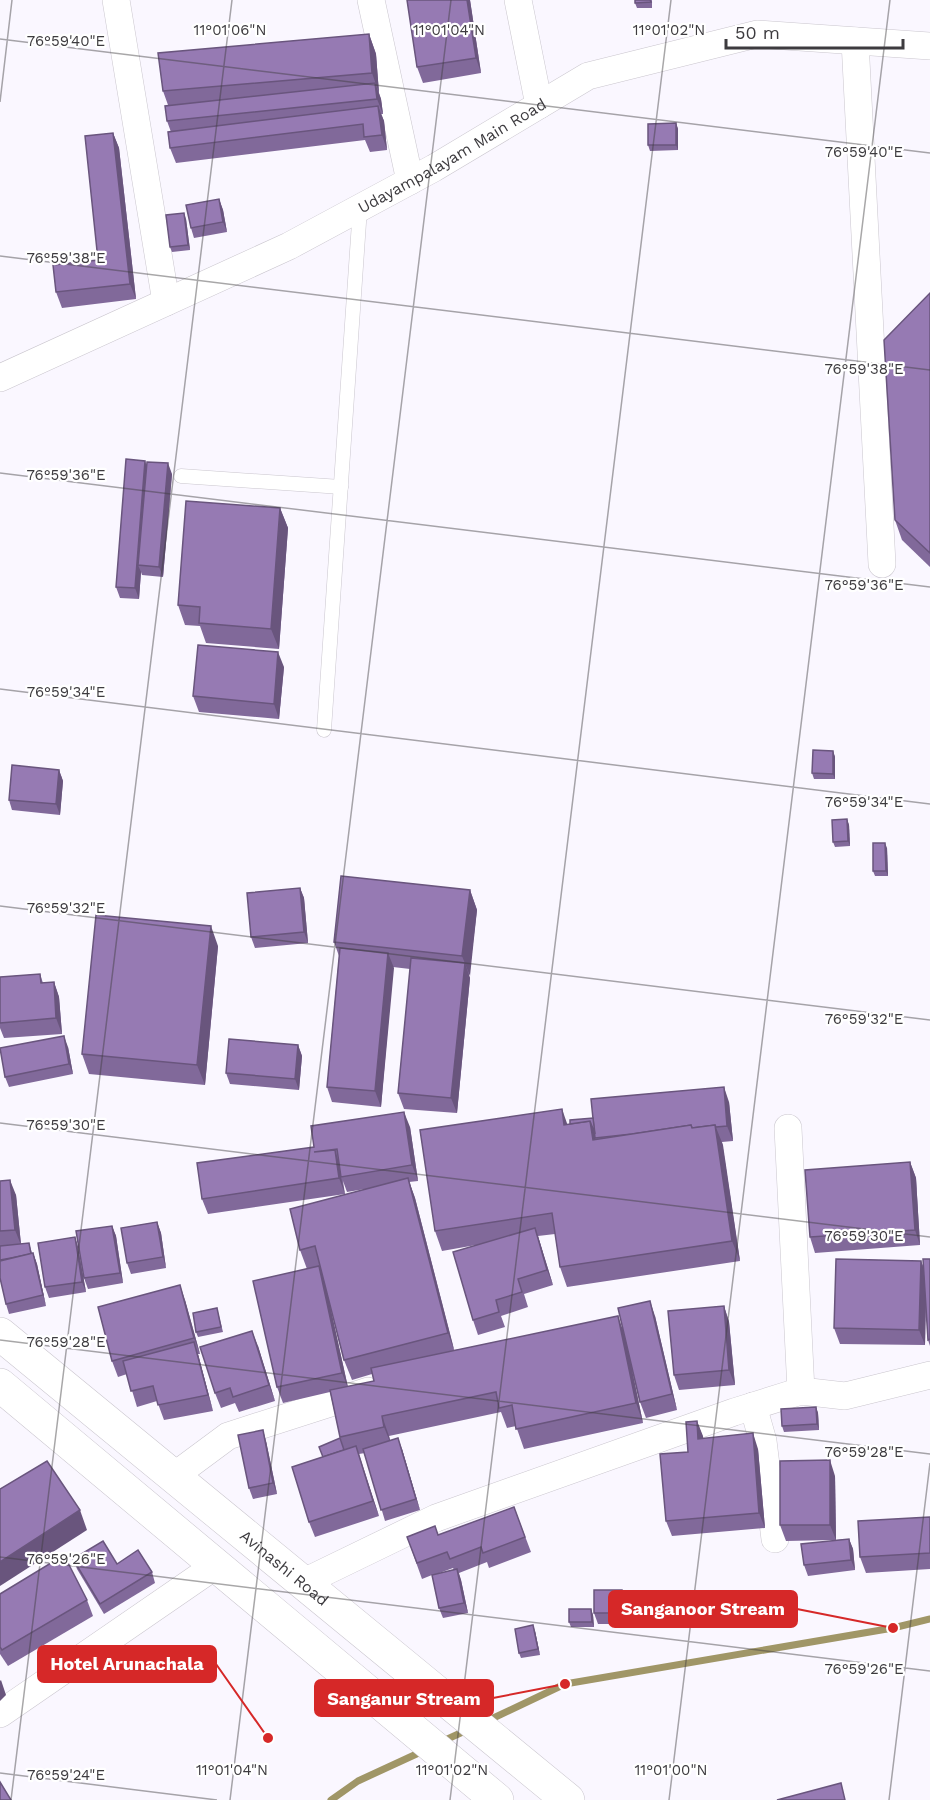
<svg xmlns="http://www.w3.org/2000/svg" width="930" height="1800" viewBox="0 0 930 1800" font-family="'Work Sans',sans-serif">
<rect width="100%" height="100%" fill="#faf7ff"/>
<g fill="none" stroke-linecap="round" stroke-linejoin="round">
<g stroke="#a09667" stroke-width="7">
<path d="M487,1721l78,-37 328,-56 37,-9"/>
<path d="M441,1742l26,-12"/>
<path d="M331,1800l27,-19 65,-30"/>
</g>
<defs>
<g id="service">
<path d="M181,476l160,11"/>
<path d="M324,730l36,-522"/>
</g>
<g id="minor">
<path d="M116,0l50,302"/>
<path d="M371,0l39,181"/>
<path d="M518,0l21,105"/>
<path d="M855,41l27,523"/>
<path id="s1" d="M0,378l289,-132 145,-78 154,-92 169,-42 173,12"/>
<path d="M788,1128l13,263"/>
<path d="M753,1406l10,35 12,98"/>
<path d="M174,1476l54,-40 140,-45"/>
<path d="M304,1582l132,-64 298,-106 67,-21 44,5 85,-21"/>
<path d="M0,1714l215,-148"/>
</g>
<g id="primary">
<path id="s2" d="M0,1334l568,466"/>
<path d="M0,1385l497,415"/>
</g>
</defs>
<use href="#service" stroke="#cac6ce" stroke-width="15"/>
<use href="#minor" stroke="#cac6ce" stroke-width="28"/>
<use href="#primary" stroke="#cac6ce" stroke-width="34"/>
<use href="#service" stroke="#fff" stroke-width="14"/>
<use href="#minor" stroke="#fff" stroke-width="27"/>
<use href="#primary" stroke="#fff" stroke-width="33"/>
</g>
<g fill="#81699a" fill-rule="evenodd">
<path d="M407,0h63l11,73 -58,10 -6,-16z"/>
<path d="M652,0v8h-15l-2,-5z"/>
<path d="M369,34l7,20 3,39 2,6 2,15h-2l3,7 3,29 -17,2 -5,-12 -189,23 -6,-15 1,-16 -4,-11 1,-16 -5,-14z"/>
<path d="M676,123l2,6v21l-28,1 -2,-6z"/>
<path d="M113,133l6,15 17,151 -74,9 -6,-16 42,-32z"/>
<path d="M219,199l4,11 4,22 -33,6 -3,-10z"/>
<path d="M186,219l4,31 -18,2 -2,-5z"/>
<path d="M930,293v274l-28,-27 -7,-20z"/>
<path d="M145,461l2,6 25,7 -9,103 -21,-2 -1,-3 -2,27 -19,-1 -4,-11z"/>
<path d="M280,508l8,20 -9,121 -73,-6 -6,-17 -15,-1 -7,-20z"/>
<path d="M284,667l-5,52 -80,-7 -6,-16z"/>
<path d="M833,751l2,6v22h-21l-2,-6z"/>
<path d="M59,770l4,11 -3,34 -48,-5 -3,-10z"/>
<path d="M847,819l2,6 1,21 -15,1 -2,-5z"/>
<path d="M887,848l1,28h-13l-2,-5z"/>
<path d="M300,888l4,10 4,45 -53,5 -4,-11z"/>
<path d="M470,890l7,20 -8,66 1,2 -13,135 -53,-4 -6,-16 12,-124 -17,-2 -12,140 -49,-5 -5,-15 12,-131 -5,-14z"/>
<path d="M218,946l-13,139 -116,-11 -7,-20z"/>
<path d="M40,974l3,9 11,-1 5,15 3,37 -58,4 -4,-10v-51z"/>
<path d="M298,1045l4,11 -3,34 -69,-6 -4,-11z"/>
<path d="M68,1047l5,27 -64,13 -4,-10z"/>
<path d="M729,1102l4,39 -11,1 18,119 -173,26 -7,-20 -5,-33 -17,2 15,49 -29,9 4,13 -27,9 4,11 -27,8 -5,-15 3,-75 -34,6 -7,-20 133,-106z"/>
<path d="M410,1127l8,54 -9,1 6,16 39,152 168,-22 33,-12 22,94 -31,8 -6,-16 -8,-32 11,53 -119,26 -8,-23 -9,2 -6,-16 -112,24 1,5 12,8 18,61 -35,11 -20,-68 -6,1 20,62 -64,21 -6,-15 35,-72 -4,-13 -10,-45 -47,11 -6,-16 30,-118 -7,-19 65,-61 -18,3 -4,-11 2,13 -137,20 -6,-15 112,-52zM325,1285l19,75 8,20 20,-6 2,7 -26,6z"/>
<path d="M910,1162l6,16 4,67 -105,8 -5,-16z"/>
<path d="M0,1181l16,14 5,49 8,-1 3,10h1l4,11 9,42 -37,8 -3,-10 -6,-26z"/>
<path d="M157,1222l4,11 5,35 -35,6 -4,-11z"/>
<path d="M112,1226l4,10 7,47 -35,6 -4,-11z"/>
<path d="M75,1237l3,10 8,45 -37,6 -4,-11z"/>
<path d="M930,1259v87l-2,-6 -2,-33 -1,38 -85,-1 -6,-16 87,-67 3,7z"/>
<path d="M185,1300l15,54h-2l15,57 -49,9 -7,-19 -20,6 -10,-33 -9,3 -6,-16z"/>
<path d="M724,1306l5,16 6,63 -56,5 -5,-15z"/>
<path d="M217,1308l6,24 -25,5 -2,-5z"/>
<path d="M258,1346l17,55 -36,11 -4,-9 -14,5 -6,-15z"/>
<path d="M816,1407l2,6 1,17 -35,2 -2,-6z"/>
<path d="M697,1421l6,17 55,11 7,79 -93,8 -6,-15z"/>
<path d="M266,1441l11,53 -24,5 -4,-11z"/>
<path d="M835,1476l1,64 13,-1 4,10 2,21 -47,6 -4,-11 29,-25 -47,1 -6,-16z"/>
<path d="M514,1507l17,45 -42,16 -2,-6 -28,11 2,7 7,33 -25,5 -4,-10 -7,-33 -10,4 -15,-42 31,-2zM453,1568l1,2 -20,5z"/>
<path d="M930,1517v52l-64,4 -6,-16z"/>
<path d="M73,1559l44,5 35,8 3,11 -51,31 -27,-45z"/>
<path d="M622,1590l4,11v23h-28l-4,-11z"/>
<path d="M0,1594l87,6 6,16 -85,50 -8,-12z"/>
<path d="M591,1609l2,6 1,12h-23l-2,-5z"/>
<path d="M535,1631l5,24 -19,3 -2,-5z"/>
</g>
<g fill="#69557d">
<path d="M467,0h3l11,73 -5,-15z"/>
<path d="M369,34l7,20 3,39 -7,-20z"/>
<path d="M375,83l6,16 2,15 -6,-15z"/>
<path d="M378,106l6,15 3,29 -5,-15z"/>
<path d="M676,123l2,6v21l-2,-5z"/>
<path d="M113,133l6,15 17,151 -6,-15z"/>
<path d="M219,199l4,11 4,22 -4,-10z"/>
<path d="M184,213l2,6 4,31 -2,-5z"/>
<path d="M145,461l3,11 -10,93 3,7 -2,27 -4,-11z"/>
<path d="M168,463l4,11 -9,103 -4,-10z"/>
<path d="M280,508l8,20 -9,121 -8,-20z"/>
<path d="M278,652l6,15 -5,52 -5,-15z"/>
<path d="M833,751l2,6v22l-2,-5z"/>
<path d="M59,770l4,11 -3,34 -4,-11z"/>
<path d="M847,819l2,6 1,21 -2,-5z"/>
<path d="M885,843l2,5 1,28 -2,-5z"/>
<path d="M300,888l4,10 4,45 -4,-11z"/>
<path d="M470,890l7,20 -7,66 -8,-20z"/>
<path d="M211,926l7,20 -13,139 -8,-20z"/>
<path d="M388,953l6,15 -13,139 -6,-16z"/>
<path d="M465,963l5,15 -13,135 -6,-15z"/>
<path d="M54,982l5,15 3,37 -6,-16z"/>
<path d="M64,1036l4,11 5,27 -4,-10z"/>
<path d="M298,1045l4,11 -3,34 -4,-11z"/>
<path d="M724,1087l5,15 4,39 -6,-15z"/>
<path d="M562,1109l7,20 -5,-4z"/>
<path d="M404,1112l6,15 8,54 -6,-16z"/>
<path d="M590,1121l6,17h-1l3,8 -5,-6z"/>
<path d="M715,1125l8,20 17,116 -8,-20z"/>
<path d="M335,1150l5,16 1,11 4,17 -6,-16z"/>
<path d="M910,1162l6,16 4,67 -5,-15z"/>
<path d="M408,1178l7,20 40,155 -7,-20z"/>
<path d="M10,1180l6,15 5,50 -6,-15z"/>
<path d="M157,1222l4,11 5,35 -3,-11z"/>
<path d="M112,1226l4,10 7,47 -3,-10z"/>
<path d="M535,1228l5,15 13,42 -6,-15z"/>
<path d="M75,1237l3,10 8,45 -4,-10z"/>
<path d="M33,1253l4,11 9,42 -3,-11z"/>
<path d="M921,1261l5,15 -1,69 -6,-15z"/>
<path d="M319,1266l6,16 23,106 -6,-15z"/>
<path d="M180,1285l5,15 15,54 -6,-16z"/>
<path d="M650,1301l5,15 22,94 -5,-16z"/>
<path d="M724,1306l5,16 6,63 -6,-15z"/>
<path d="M618,1316l7,20 18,87 -7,-20z"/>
<path d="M252,1331l6,15 17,55 -6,-16z"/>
<path d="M194,1342l5,16 14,53 -5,-16z"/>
<path d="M816,1407l2,6 1,17 -2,-6z"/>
<path d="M382,1416l7,20 3,11 -8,-20z"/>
<path d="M697,1421l6,15 1,18 -6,-15z"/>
<path d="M263,1430l3,11 11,53 -4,-11z"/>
<path d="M753,1433l5,16 7,79 -6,-15z"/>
<path d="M398,1438l4,11 18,61 -4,-11z"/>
<path d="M356,1446l5,16 18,54 -6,-15z"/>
<path d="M830,1460l5,16 1,64 -6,-15z"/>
<path d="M80,1510l7,20 -87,56v-24z"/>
<path d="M849,1539l4,10 2,21 -4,-10z"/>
<path d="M457,1569l4,11 7,33 -4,-10z"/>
<path d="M622,1590l4,11v23l-4,-11z"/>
<path d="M591,1609l2,6 1,12 -2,-5z"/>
<path d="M533,1625l2,6 5,24 -2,-6z"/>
<path d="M1,1680l5,15 -6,6v-20z"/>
</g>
<g fill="#967ab3" stroke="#69557d" stroke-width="1.5">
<path d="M407,0h60l9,58 -59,9z"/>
<path d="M635,0h15l1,2 -16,1z"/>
<path d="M369,34l3,39 -209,18 -5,-38z"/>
<path d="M375,83l2,16 -210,22 -2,-15z"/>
<path d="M378,106l4,29 -18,2 -1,-13 -193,24 -2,-16z"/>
<path d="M676,123v22h-28v-21z"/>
<path d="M113,133l17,151 -74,8 -3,-27 45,-5 -13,-124z"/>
<path d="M219,199l4,23 -32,6 -5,-23z"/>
<path d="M184,213l4,32 -18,2 -4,-32z"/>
<path d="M930,293v260l-35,-33 -11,-180z"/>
<path d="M126,459l19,2 -10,127 -19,-1z"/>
<path d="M147,462l21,1 -9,104 -21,-2z"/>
<path d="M186,501l94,7 -9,121 -72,-6 1,-16 -22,-2z"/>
<path d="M198,645l80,7 -4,52 -81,-8z"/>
<path d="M813,750l20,1v23l-21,-1z"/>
<path d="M12,765l47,5 -3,34 -47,-4z"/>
<path d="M847,819l1,22 -15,1 -1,-22z"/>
<path d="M873,843h12l1,28h-13z"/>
<path d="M341,876l129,14 -8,66 -128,-14z"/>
<path d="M300,888l4,44 -53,5 -4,-44z"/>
<path d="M96,915l115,11 -14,139 -115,-11z"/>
<path d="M340,948l48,5 -13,138 -48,-4z"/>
<path d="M411,958l54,5 -14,135 -53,-5z"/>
<path d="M40,974l1,9 13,-1 2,36 -56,5v-46z"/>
<path d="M64,1036l5,28 -64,13 -5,-29z"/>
<path d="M229,1039l69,6 -3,34 -69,-6z"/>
<path d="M724,1087l3,39 -11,1 -1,-2 -23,3 -1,-3 -59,9 -37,4 -4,-39z"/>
<path d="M562,1109l2,16 26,-4 3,19 98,-15 1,3 23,-3 17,116 -172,26 -8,-54 -117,18 -15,-101z"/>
<path d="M404,1112l8,53 -71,12 -4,-28 -23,3 21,-2 4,28 -137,21 -5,-36 117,-16 -3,-21z"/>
<path d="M593,1118l2,16 -5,-13 -20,3v-4z"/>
<path d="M910,1162l5,68 -105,7 -5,-67z"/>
<path d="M408,1178l40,155 -104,27 -29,-114 -15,4 -10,-41z"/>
<path d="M10,1180l5,50 -15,1v-50z"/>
<path d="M157,1222l6,35 -36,6 -6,-35z"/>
<path d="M112,1226l8,47 -36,5 -8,-47z"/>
<path d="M535,1228l12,42 -29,9 4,13 -26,8 3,12 -26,8 -20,-68z"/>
<path d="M75,1237l7,45 -37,5 -7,-44z"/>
<path d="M29,1243l2,11 -20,4 -11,2v-14z"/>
<path d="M33,1253l10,42 -37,9 -6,-26v-17z"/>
<path d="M836,1259l85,2 -2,69 -85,-2z"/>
<path d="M923,1259h7v80l-2,1z"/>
<path d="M319,1266l23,107 -65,14 -24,-106z"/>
<path d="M180,1285l14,53 -82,23 -14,-54z"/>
<path d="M650,1301l22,93 -32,8 -22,-94z"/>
<path d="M724,1306l5,64 -55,5 -6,-64z"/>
<path d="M217,1308l4,19 -25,5 -3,-19z"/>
<path d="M618,1316l18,87 -120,26 -4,-24 -13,3 -3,-16 -114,24 2,11 -44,10 -10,-47 44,-9 -3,-13z"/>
<path d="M252,1331l17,54 -36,12 -3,-9 -15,5 -15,-46z"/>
<path d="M194,1342l14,53 -50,10 -5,-19 -22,5 -8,-30z"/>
<path d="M816,1407l1,17 -35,2 -1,-17z"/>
<path d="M697,1421l1,18 55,-6 6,80 -93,8 -6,-67 28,-2 -2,-30z"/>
<path d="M263,1430l10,53 -24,5 -11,-53z"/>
<path d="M340,1438l4,12 -21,7 -4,-10z"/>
<path d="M398,1438l18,61 -35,11 -18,-61z"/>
<path d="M356,1446l17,55 -64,21 -17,-55z"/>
<path d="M830,1460v65h-50v-64z"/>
<path d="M47,1461l33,49 -80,52v-73z"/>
<path d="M514,1507l11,30 -42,16 -2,-6 -31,12 -3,-7 -30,11 -10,-26 28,-11 3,9z"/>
<path d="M930,1517v36l-70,4 -2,-36z"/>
<path d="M849,1539l2,21 -47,5 -3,-21z"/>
<path d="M103,1541l14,23 21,-14 14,22 -52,32 -27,-45z"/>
<path d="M64,1555l23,45 -85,50 -2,-3v-53z"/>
<path d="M457,1569l7,34 -25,5 -7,-33z"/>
<rect x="594" y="1590" width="28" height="23"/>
<path d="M569,1609h22l1,13h-23z"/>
<path d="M533,1625l5,24 -19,4 -4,-24z"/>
<path d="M0,1782l11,18h-11z"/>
<path d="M841,1783l4,17h-68z"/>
</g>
<path fill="none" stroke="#3d3b3f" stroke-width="1.5" stroke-opacity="0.45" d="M0,39l930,114M0,102l12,-102M0,256l930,114M0,473l930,114M0,689l930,115M0,906l930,114M0,1123l930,114M0,1340l930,114M0,1557l930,114M0,1773l217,27M11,1800l221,-1800M230,1800l221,-1800M450,1800l221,-1800M669,1800l221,-1800M889,1800l41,-337"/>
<g text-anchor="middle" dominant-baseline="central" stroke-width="4.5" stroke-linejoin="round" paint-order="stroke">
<g font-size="16" fill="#3d3b3f" stroke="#fff">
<text stroke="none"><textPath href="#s1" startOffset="504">Udayampalayam Main Road</textPath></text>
<text stroke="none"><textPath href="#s2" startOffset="368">Avinashi Road</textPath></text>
</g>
</g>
<g font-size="15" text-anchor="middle" fill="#3d3b3f" stroke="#fff" stroke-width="4.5" stroke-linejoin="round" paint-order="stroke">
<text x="230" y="35">11°01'06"N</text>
<text x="449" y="35">11°01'04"N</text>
<text x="669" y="35">11°01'02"N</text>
<text x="66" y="46">76°59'40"E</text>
<text x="864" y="157">76°59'40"E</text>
<text x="66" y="263">76°59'38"E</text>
<text x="864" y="374">76°59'38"E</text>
<text x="66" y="480">76°59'36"E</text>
<text x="864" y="590">76°59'36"E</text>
<text x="66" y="697">76°59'34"E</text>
<text x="864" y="807">76°59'34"E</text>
<text x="66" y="913">76°59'32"E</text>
<text x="864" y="1024">76°59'32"E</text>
<text x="66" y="1130">76°59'30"E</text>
<text x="864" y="1241">76°59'30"E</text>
<text x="66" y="1347">76°59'28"E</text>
<text x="864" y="1457">76°59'28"E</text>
<text x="66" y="1564">76°59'26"E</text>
<text x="864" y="1674">76°59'26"E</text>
<text x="232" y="1775">11°01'04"N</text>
<text x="452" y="1775">11°01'02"N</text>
<text x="671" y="1775">11°01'00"N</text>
<text x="66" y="1780">76°59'24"E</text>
</g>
<path fill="none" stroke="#d62828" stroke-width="2" d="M893 1628L797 1609M268 1738L216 1664M565 1684L493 1698"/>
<g fill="#d62828" stroke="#fff" stroke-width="2">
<circle cx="893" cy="1628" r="6"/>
<circle cx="268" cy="1738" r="6"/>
<circle cx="565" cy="1684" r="6"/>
</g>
<g fill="#d62828" stroke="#d62828" stroke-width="2">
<rect x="609" y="1591" width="188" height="36" rx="6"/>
<rect x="38" y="1646" width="178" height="36" rx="6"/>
<rect x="315" y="1680" width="178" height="36" rx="6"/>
</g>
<g font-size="18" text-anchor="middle" font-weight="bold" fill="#fff">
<text x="703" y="1615">Sanganoor Stream</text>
<text x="127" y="1670">Hotel Arunachala</text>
<text x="404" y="1705">Sanganur Stream</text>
</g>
<path d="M726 39v9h177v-9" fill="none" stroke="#3d3b3f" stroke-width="3"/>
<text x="735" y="39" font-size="18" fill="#3d3b3f" stroke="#ffffff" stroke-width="4.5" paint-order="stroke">50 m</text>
</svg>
